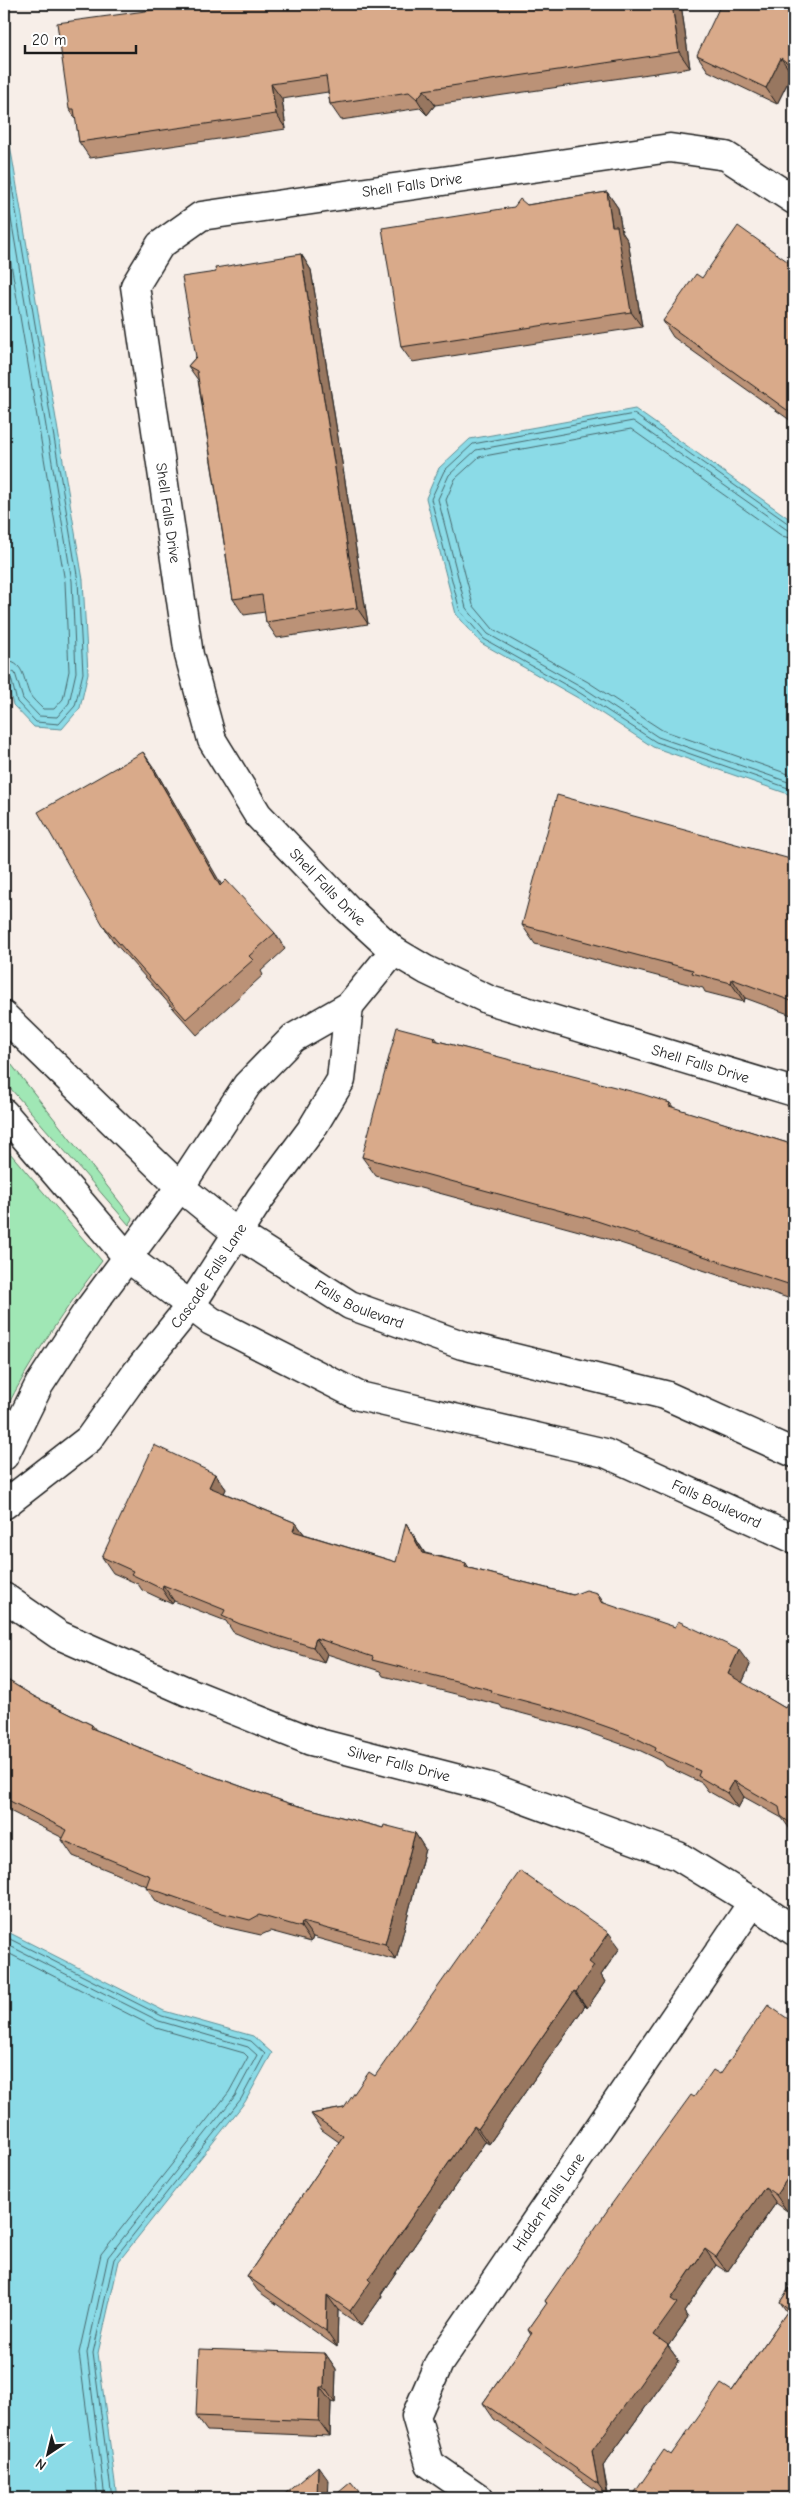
<svg xmlns="http://www.w3.org/2000/svg" width="798" height="2502" viewBox="0 0 798 2502" font-family="'Comic Neue',sans-serif">
<rect width="100%" height="100%" fill="#f7eee8"/>
<filter id="ink" filterUnits="userSpaceOnUse"><feTurbulence type="fractalNoise" baseFrequency=".02" numOctaves="2"/><feDisplacementMap in="SourceGraphic" scale="10" xChannelSelector="R" yChannelSelector="G"/><feConvolveMatrix kernelMatrix="1 2 1 2 8 2 1 2 1" color-interpolation-filters="sRGB"/></filter>
<g filter="url(#ink)">
<g fill="#a0e7b5" stroke="#5e8268">
<path d="M4,1055l129,164 -4,6 -125,-144z"/>
<path d="M4,1146l98,115c-37,48 -71,97 -98,152z"/>
</g>
<g fill="#8bdbe7" stroke="#5f8f96">
<path d="M4,109l79,471 5,93 -8,35 -18,21 -28,-2 -21,-22 -9,-34z"/>
<path d="M635,409l159,113v274l-141,-49 -75,-49 -97,-55 -25,-29 -30,-116 13,-30 31,-29z"/>
<path d="M4,1930l160,81 89,25 19,17 -27,49 -126,159 -21,92 19,145h-113z"/>
</g>
<g fill="none" stroke-linecap="round" stroke-linejoin="round">
<g stroke="#48686d" stroke-width="1">
<path d="M4,139l74,442 5,92 -8,33 -16,18 -23,-2 -19,-20 -6,-24 -7,-4"/>
<path d="M4,177l68,404 4,91 -7,31 -12,14 -18,-1 -16,-17 -8,-26 -11,-5"/>
<path d="M4,222l61,360 4,89 -6,28 -9,10h-11c-5,-5 -11,-10 -14,-16 -6,-15 -5,-32 -25,-32"/>
<path d="M794,525l-5,-1 -155,-110 -161,30 -29,27 -13,28 29,112 24,28 96,54 76,49 138,48"/>
<path d="M794,532l-8,-3 -153,-108 -157,29 -27,25 -11,24 28,109 22,26 96,54 74,49 136,47"/>
<path d="M794,539l-12,-3 -151,-107 -152,28 -24,22 -9,21 27,105 20,24 95,53 74,48 132,46"/>
<path d="M4,1936l158,80 89,25 14,13 -24,45 -127,160 -21,94 19,145"/>
<path d="M4,1943l155,78 89,26 9,8 -22,41 -127,161 -21,96 18,145"/>
<path d="M4,1951l152,77 88,25 4,4 -19,35 -128,162 -22,99 19,145"/>
</g>
<defs>
<g id="street">
<path id="s1" d="M794,200l-68,-44 -56,-8 -469,68 -41,29 -25,41 54,369 23,85 46,75 89,93 47,43 32,19 63,30 305,92"/>
<path d="M4,1456l35,-71 47,-72 94,-126 67,-102 46,-47 56,-32 45,-55"/>
<path id="s2" d="M4,1505l85,-66 48,-67 54,-67 70,-108 50,-67 30,-50 8,-74"/>
<path id="s3" d="M4,1597l55,38 127,56 125,50 179,46 188,69 75,46 41,29"/>
<path id="s4" d="M479,2498l-49,-34 -14,-48 23,-53 314,-461"/>
</g>
<g id="secondary">
<path id="s5" d="M4,1016l176,171 58,47 112,71 112,40 203,50 129,58"/>
<path id="s6" d="M4,1113l124,145 83,63 148,75 246,57 189,86"/>
</g>
</defs>
<use href="#street" stroke="#1c1c1c" stroke-width="31"/>
<use href="#secondary" stroke="#1c1c1c" stroke-width="31"/>
<use href="#street" stroke="#fff" stroke-width="28"/>
<use href="#secondary" stroke="#fff" stroke-width="28"/>
</g>
<g fill="#bb9277" stroke="#1c1c1c">
<path d="M182,4h499l9,64 -255,37 -8,10 -7,-7 -79,12 -11,-16 -2,-12 -46,7 4,30 -196,29 -11,-16 -3,-23 -7,-10 113,-103z"/>
<path d="M794,4v72l-2,-2 -15,30 -69,-33 -11,-16z"/>
<path d="M607,192l11,16 4,24 6,9 14,86 -230,35 -11,-15 126,-142z"/>
<path d="M301,254l10,16 57,354 -91,14 -11,-16 -1,-10 -21,3 -11,-16 -35,-219 -10,-14 8,-9 20,-85z"/>
<path d="M794,266v157l-121,-86 -10,-16 39,-43z"/>
<path d="M154,768l67,117 54,48 10,16 -24,22 2,4 -66,60 -84,-94 -10,-16z"/>
<path d="M794,860v156l-49,-18 -1,4 -39,-10 -2,-4 -168,-44 -13,-19z"/>
<path d="M435,1037l3,4 232,62 4,5 120,37v155l-189,-62 -229,-62 -14,-19z"/>
<path d="M215,1474l11,15 -2,4 72,30 8,11 92,28 20,-23 9,14 41,10 3,5 104,27 24,-2 7,10 146,62 -8,18 43,25 9,1v125l-2,-2 -10,-14 -38,-21 -6,11 -30,-17 -6,-8 -36,-17 -4,-5 -21,-10 -68,-24 -71,-19 -2,-3 -117,-29 -3,-5 -53,-17 -3,8 -74,-23 -17,-7 -7,-11 -52,-20 -2,3 -30,-14 -4,-6 -25,-11 -11,-16z"/>
<path d="M4,1678l31,19 57,28 4,5 99,40 93,33 95,25 32,5 10,16 -29,111 -83,-23 -2,5 -41,-11 -9,4 -36,-8 -68,-25 -11,-15 1,-1 -74,-30 -11,-16 1,-2 -59,-30z"/>
<path d="M620,1948l-19,27 4,7 -18,26 -2,-2 -96,138 -4,-2 -104,152 1,2 -21,30 -23,-16 -1,37 -79,-56 -11,-15 92,-134 -17,-12 -11,-16 33,-6 31,-32z"/>
<path d="M794,2023v177l-7,11 -11,-8 -49,69 -11,-7 -32,47 4,6 -20,28 11,15 -76,105 6,32h-1l-114,-79 -11,-16 48,-68 -3,-5 19,-26 -2,-3 149,-204 26,-23z"/>
<path d="M794,2281v217l-123,-43 61,-64 55,-79 -7,-10z"/>
<path d="M325,2353l11,16 -1,34 -4,-1 -1,34 -123,-5 -11,-15z"/>
</g>
<g fill="#987761" stroke="#1c1c1c">
<path d="M672,4h9l9,64 -11,-16z"/>
<path d="M781,58l11,16 -15,30 -11,-16z"/>
<path d="M271,84l11,15 4,30 -10,-15z"/>
<path d="M424,90l11,15 -8,10 -10,-16z"/>
<path d="M607,192l11,16 4,24 6,9 14,86 -11,-15 -19,-86z"/>
<path d="M301,254l10,16 57,354 -11,-16z"/>
<path d="M143,752l11,16 77,133 -11,-15z"/>
<path d="M732,979l13,19 -1,4 -13,-19z"/>
<path d="M215,1474l11,15 -6,13 -11,-15z"/>
<path d="M296,1523l11,15 -14,-7z"/>
<path d="M406,1523l10,16 17,29 -11,-15z"/>
<path d="M163,1585l11,16 -2,3 -10,-15z"/>
<path d="M316,1638l11,16 -3,8 -11,-15z"/>
<path d="M739,1650l11,15 -11,25 -11,-16z"/>
<path d="M734,1781l10,16 -6,11 -11,-15z"/>
<path d="M415,1833l10,16 -29,111 -11,-16z"/>
<path d="M302,1922l11,15 -2,5 -10,-15z"/>
<path d="M609,1933l11,15 -19,27 4,7 -18,26 -11,-16 13,-30z"/>
<path d="M574,1991l11,15 -96,138 -11,-15z"/>
<path d="M474,2126l11,16 -104,152 1,2 -21,30 -11,-15 19,-32z"/>
<path d="M794,2169v31l-7,11 -11,-16z"/>
<path d="M765,2187l11,16 -49,69 -11,-15z"/>
<path d="M705,2249l11,16 -32,47 4,6 -20,28 11,15 -76,105 5,32 -10,-14 -6,-33 62,-116 17,-36z"/>
<path d="M327,2295l11,15 -1,37 -11,-16z"/>
<path d="M325,2353l11,16 -1,34 -11,-16z"/>
<path d="M320,2387l11,15 -1,34 -11,-15z"/>
<path d="M318,2466l11,15 -1,17h-11z"/>
</g>
<g fill="#d9aa8a" stroke="#1c1c1c">
<path d="M182,4h490l7,48 -255,38 -7,9 -8,-7 -79,12 -4,-28 -55,8 5,30 -197,28 -5,-33h-5l-12,-86 125,-17z"/>
<path d="M721,4h73v64l-13,-10 -15,30 -69,-33z"/>
<path d="M607,192l5,34h5l14,86 -230,35 -19,-119 132,-21 6,-8 7,6z"/>
<path d="M738,226l56,40v149l-131,-94 33,-47 6,4z"/>
<path d="M301,254l56,354 -91,14 -4,-27 -29,4 -36,-228 -9,-5 8,-9 -14,-80 34,-5 -1,-4z"/>
<path d="M143,752l77,134 6,-6 49,53 -26,23 4,4 -67,59 -83,-94 -65,-113z"/>
<path d="M557,795l237,65v142l-62,-23 -1,4 -39,-10 1,-3 -171,-45z"/>
<path d="M397,1027l38,10 -1,3 208,54 28,9 -1,3 125,39v141l-203,-67 -229,-62z"/>
<path d="M154,1445l61,29 -6,13 87,36 -3,8 103,31 10,-39 16,30 44,10 -1,4 108,28 13,-5 11,3 4,9 74,25 3,-6 61,29 -11,24 57,34 2,-4 7,5v117l-13,-10 -2,-9 -45,-26 -7,12 -29,-17 2,-5 -45,-20 1,-3 -26,-13 -68,-24 -71,-19 1,-2 -120,-30 1,-3 -57,-19 -3,9 -73,-23 -18,-8 3,-6 -62,-25 -1,4 -31,-15 2,-3 -31,-14z"/>
<path d="M4,1678l31,19 57,28 -1,3 104,42 93,33 95,25 1,-3 31,8 -30,111 -83,-22 -1,5 -42,-12 -9,5 -36,-9 -68,-24 4,-11 -88,-36 5,-10 -63,-32z"/>
<path d="M520,1871l89,62 -20,29 5,4 -18,26 -2,-1 -96,138 -4,-3 -105,153 2,2 -21,30 -23,-16 -1,36 -79,-55 96,-140 -32,-22 33,-6 25,-36 6,4z"/>
<path d="M768,2005l26,18v146l-18,26 -11,-8 -49,70 -11,-8 -34,50 6,4 -23,32 14,10 -76,106 6,33 -115,-81 49,-70 -4,-3 19,-27 -2,-2 66,-96 80,-110 3,2 19,-27 7,4z"/>
<path d="M794,2281v213l-3,4h-160l33,-48 7,5 50,-71 11,7 57,-82 -9,-7z"/>
<path d="M199,2349l126,4 -1,34h-4l-1,34 -123,-5z"/>
<path d="M318,2466l-1,32h-37z"/>
<path d="M351,2482l13,16h-32z"/>
</g>
</g>
<g text-anchor="middle" dominant-baseline="central" stroke-width="4.5" stroke-linejoin="round" paint-order="stroke">
<g font-size="15" fill="#1c1c1c" stroke="#fff">
<text transform="translate(412 185) rotate(-8)">Shell Falls Drive</text>
<text stroke="none"><textPath href="#s1" startOffset="939">Shell Falls Drive</textPath></text>
<text stroke="none"><textPath href="#s1" startOffset="1359">Shell Falls Drive</textPath></text>
<text stroke="none"><textPath href="#s1" startOffset="1779">Shell Falls Drive</textPath></text>
<text stroke="none"><textPath href="#s2" startOffset="310">Cascade Falls Lane</textPath></text>
<text stroke="none"><textPath href="#s5" startOffset="461">Falls Boulevard</textPath></text>
<text stroke="none"><textPath href="#s6" startOffset="836">Falls Boulevard</textPath></text>
<text stroke="none"><textPath href="#s3" startOffset="431">Silver Falls Drive</textPath></text>
<text stroke="none"><textPath href="#s4" startOffset="362">Hidden Falls Lane</textPath></text>
</g>
</g>
<rect width="798" height="2502" fill="none" stroke="#fff" stroke-width="20"/>
<rect x="10" y="10" width="778" height="2482" fill="none" stroke="#1c1c1c" stroke-width="2" filter="url(#ink)"/>
<g transform="translate(48 2454) rotate(215)" stroke="#ffffff" stroke-width="4" paint-order="stroke">
<path d="M0-4L9 19L0 12L-9 19Z" fill="#1c1c1c"/>
<text y="-8" font-size="14" font-weight="bold" text-anchor="middle" fill="#1c1c1c">N</text>
</g>
<path d="M25 45v8h111v-8" fill="none" stroke="#1c1c1c" stroke-width="2.5"/>
<text x="32" y="45" font-size="15" fill="#1c1c1c" stroke="#ffffff" stroke-width="4" paint-order="stroke">20 m</text>
</svg>
